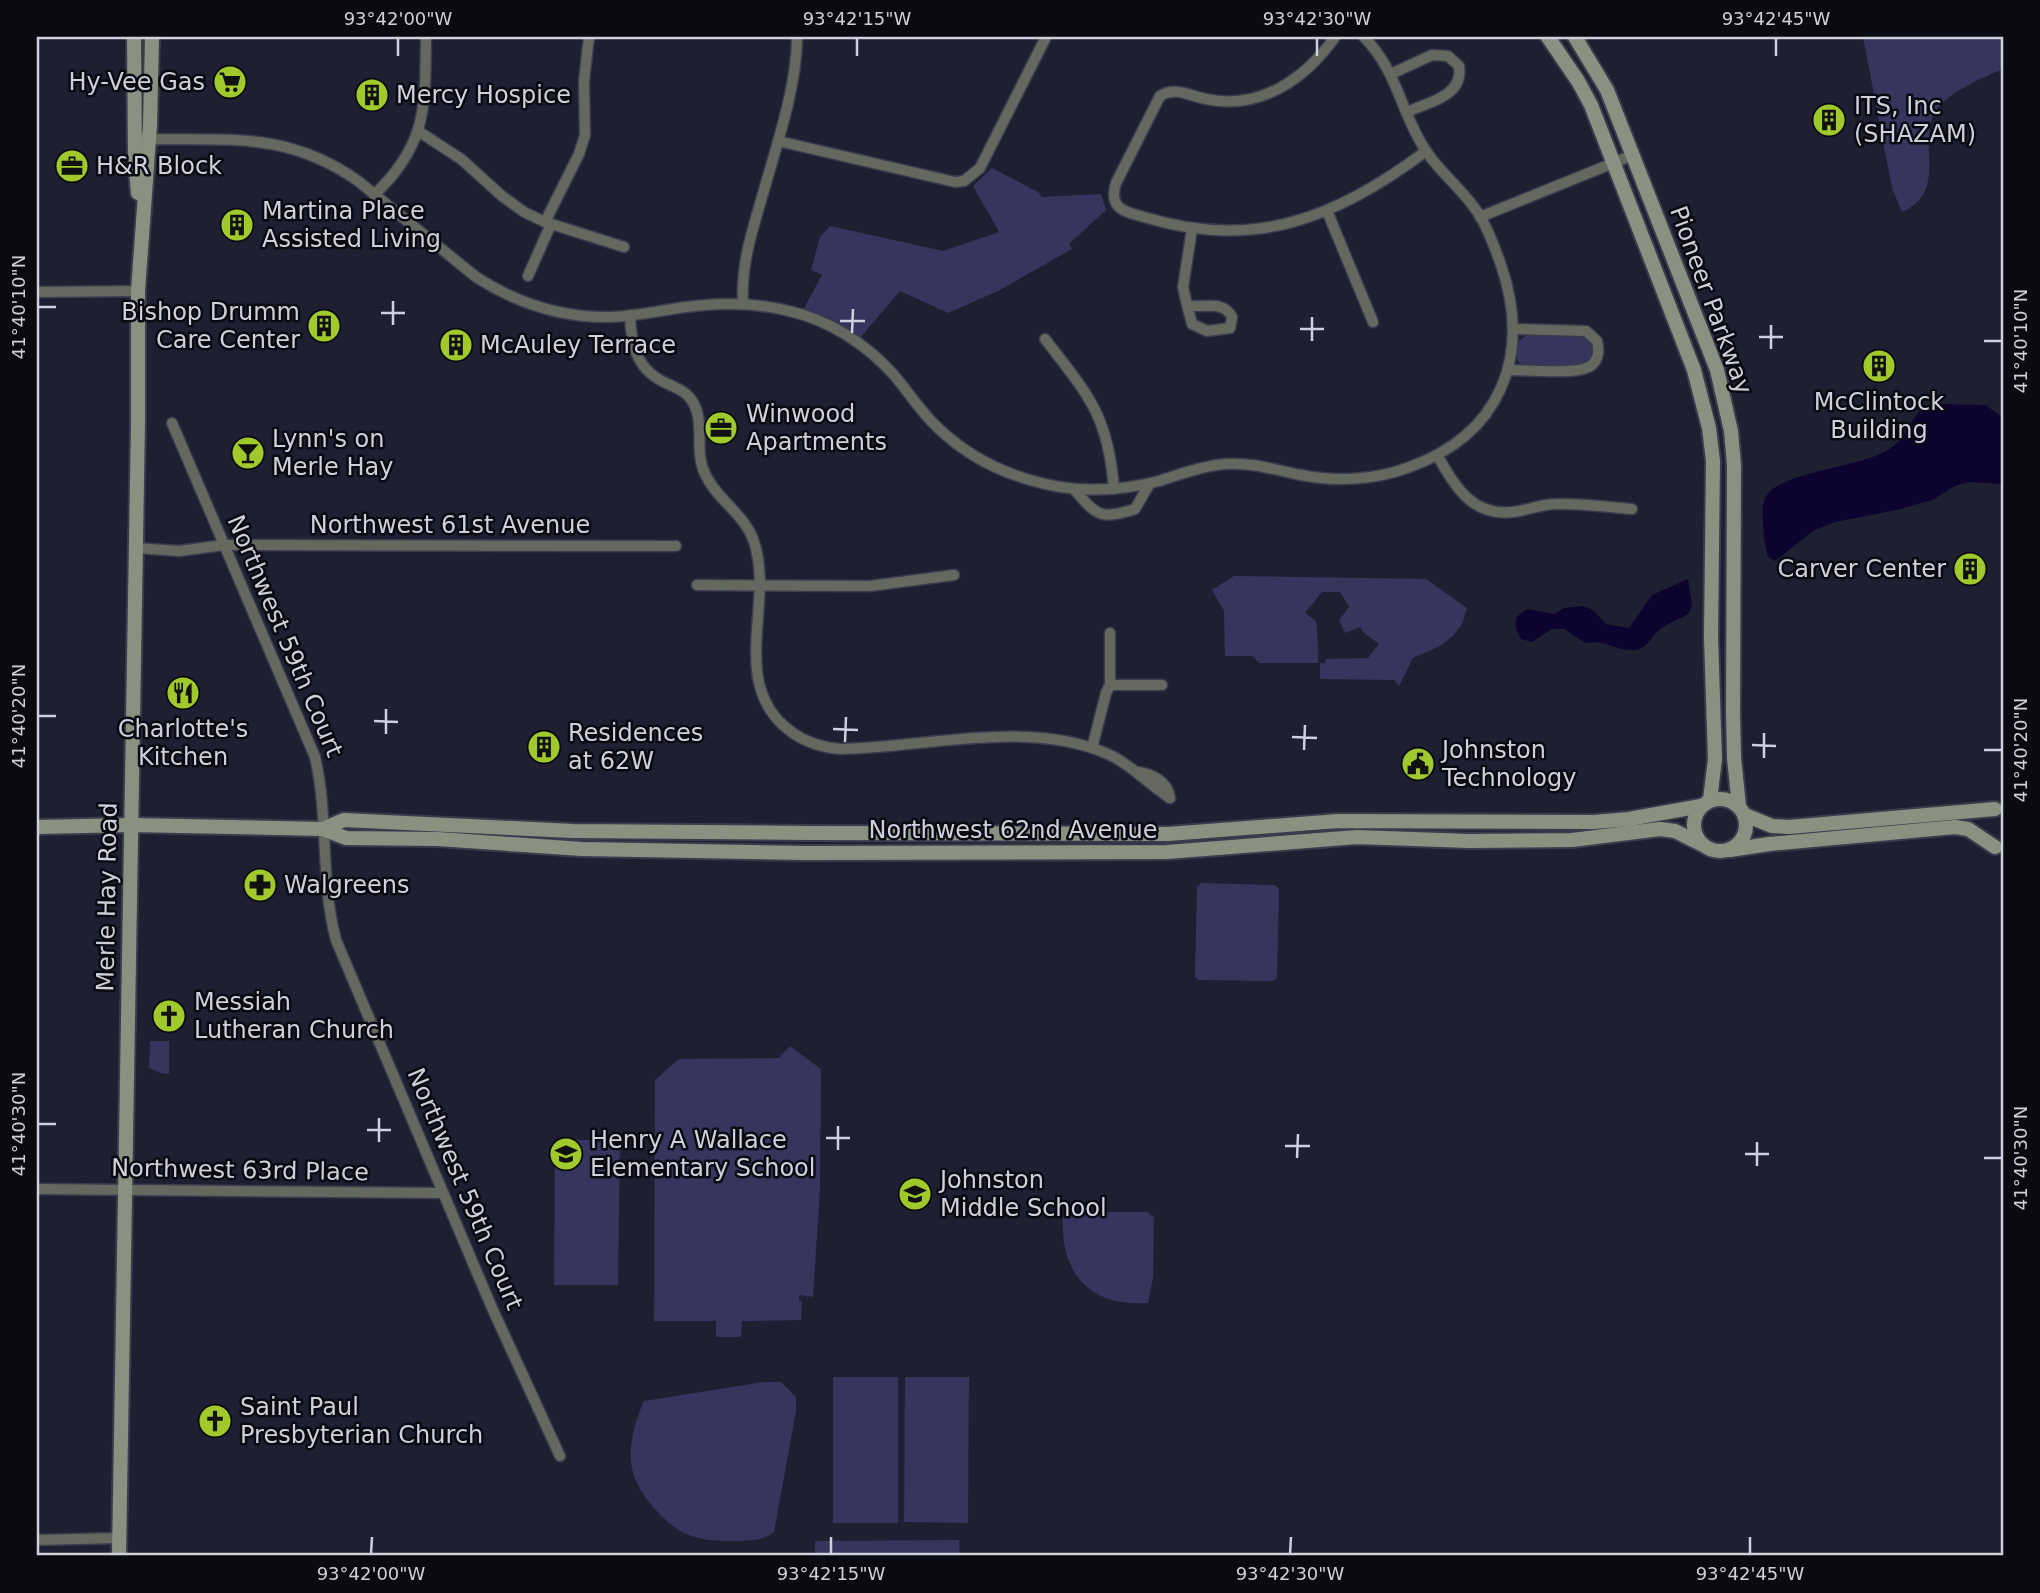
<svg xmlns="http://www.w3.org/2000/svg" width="2040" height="1593" viewBox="0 0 2040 1593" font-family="'DejaVu Sans',sans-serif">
<rect width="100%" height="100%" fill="#1f1f32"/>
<g fill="#35355d">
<path d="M1863,37h140v32c-19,8 -57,24 -68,43 -18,32 14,79 -33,100l-10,-24z"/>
<path d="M992,168l46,24 4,5 59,-3 5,16 -37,34 3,5 -74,42 -50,22 -48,-22 -40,47 -28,-17 -29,-11 19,-35 -11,-5 9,-33 10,-11 113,25 56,-19 -26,-46z"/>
<path d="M1525,336c14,0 60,-4 68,7 3,6 0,11 -1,17l-12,6 -58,-1c-8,-5 -5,-14 -4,-23z"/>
<path d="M1234,576l192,3 41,29 -5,16 -9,12 -13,10 -27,12 -14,28 -5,-6 -74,-1v-16h5l1,-4 42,-1 11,-14 -16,-12 -3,-5 -15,6 -6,-13 10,-13 -9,-15h-18l-17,21 11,8c1,15 3,28 2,42h-59l-6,-7h-28l-1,-45 -12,-21z"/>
<path d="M1201,883l74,2 4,4 -2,89 -4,3 -75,-1 -3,-3 2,-89z"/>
<path d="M150,1041h19v33l-8,-1 -12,-5z"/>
<path d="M790,1046l31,23 -1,120 -7,108 -14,-2v6h3l-1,19 -59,1 -1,16h-25v-16h-62l1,-241 24,-21 100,-1z"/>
<path d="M555,1140h65l-2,145h-64z"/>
<path d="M1089,1212h58l7,5 -1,60 -5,26c-58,4 -88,-29 -85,-86z"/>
<rect x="833" y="1377" width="65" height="146"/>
<path d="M905,1377h64l-1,146 -64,-1z"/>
<path d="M764,1382h17l15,15v14l-22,121c-11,9 -28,9 -42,9 -16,0 -34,-1 -48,-8 -20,-10 -43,-37 -50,-57 -8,-24 0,-53 10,-75z"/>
<path d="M959,1540l1,16h-145v-15z"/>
</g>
<g fill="#0c042f">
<path d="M1935,404l51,1 17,13v66l-35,-2 -13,4 -23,14 -35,10 -62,12 -22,9 -38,30 -7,-4c-3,-10 -4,-20 -5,-31 0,-10 -2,-23 4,-31 18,-25 96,-27 124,-47 21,-14 17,-37 44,-44z"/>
<path d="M1688,579l4,26 -4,9c-8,5 -17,8 -25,13 -12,7 -14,22 -29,23 -19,1 -27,-11 -49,-7l-21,-14h-12l-20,13 -11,-3c-8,-14 -8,-22 6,-30l27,5 10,-6 20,-2 9,4 13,14 23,4 23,-33z"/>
</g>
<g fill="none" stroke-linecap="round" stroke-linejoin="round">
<defs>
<g id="street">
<path d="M1335,37c-29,41 -75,74 -129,62 -16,-3 -31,-13 -46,-3l-44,87c-8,25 8,29 28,34 110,34 193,1 282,-66"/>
<path d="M1391,74l41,-19 16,1 11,10c5,30 -30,36 -52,46"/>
<path d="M418,131l43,28 41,37 22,16 21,10 79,25"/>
<path d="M143,139c82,2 143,-9 215,42l118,96c39,25 83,40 130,40 21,0 41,-4 61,-7 40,-7 83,-9 122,1 40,9 77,33 104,63 15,17 27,37 44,53 26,25 58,43 93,53 42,13 86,12 129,1 22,-7 43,-15 66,-17 27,-2 50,6 76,11 35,7 73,5 106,-7 94,-33 125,-112 94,-203 -6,-17 -12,-34 -21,-49 -15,-25 -39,-42 -54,-65 -26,-39 -27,-78 -62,-114"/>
<path d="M778,141l177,41 9,-1 16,-13 66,-131"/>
<path d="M374,195c54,-51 51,-89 52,-158"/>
<path d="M1327,211l46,111"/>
<path d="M1480,217l153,-62"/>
<path d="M545,222l34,-68 6,-19 -1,-54 5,-44"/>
<path d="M528,276l23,-52"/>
<path d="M37,292l101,-1"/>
<path d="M743,304c-2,-36 7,-66 17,-100 14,-51 37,-115 37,-167"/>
<path d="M1187,305c17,4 35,-6 45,12l-2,11 -23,3 -15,-7z"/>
<path d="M1187,305l-4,-18 9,-58"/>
<path d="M630,315c1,31 7,56 38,69 8,4 16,6 22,14 17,21 3,51 15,76 12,26 40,40 49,68 20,59 -23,135 29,183 16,15 35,22 57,24 85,-1 191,-31 270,6 23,11 38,29 60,43"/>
<path d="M1045,339c44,57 63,76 69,150"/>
<path d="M1508,370c17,0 65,4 78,-2 12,-4 14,-16 11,-27l-11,-10 -72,-2"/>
<path d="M172,423l143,334c14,60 5,123 21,183l156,368 68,148"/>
<path d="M1437,455c19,33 37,65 82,56 12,-2 24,-7 37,-7 25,-1 51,3 76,5"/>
<path d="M1074,489c23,27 26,31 61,20l15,-26"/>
<path d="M136,548l43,3 45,-6 452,1"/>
<path d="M697,585l173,1 84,-11"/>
<path d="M1110,685h52"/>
<path d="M1092,748l14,-55 4,-8v-52"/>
<path d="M1138,772c15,2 30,10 32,26"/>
<path d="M37,1189l406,4"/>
<path d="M37,1540l82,-2"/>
</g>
<g id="secondary">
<path d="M134,37l1,120 3,36"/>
<path d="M1548,37l30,44 13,24 103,265 15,58 4,33 -2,176 4,122 -5,41"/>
<path d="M1575,37l32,53 110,280 14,61 3,34 -1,248 1,45 5,48"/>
<circle cx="1720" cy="825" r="26"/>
<path d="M1745,815l27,11 17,1 206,-18"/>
<path d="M37,827l94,-2 192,4 23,9 92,1 144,10 223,4 362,-1 190,-15 112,4 103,-1 88,-11 15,2 26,13"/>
<path d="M323,829l21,-9 229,11 238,2 357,1 170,-13 256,1 35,-3 72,-13"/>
<path d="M1730,850l39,-6 186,-17 13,2 27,18"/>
<path d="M119,1556l19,-1134v-131l12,-166 2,-88"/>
</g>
</defs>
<use href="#street" stroke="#3b3b4d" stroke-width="13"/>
<use href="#secondary" stroke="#3b3b4d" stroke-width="18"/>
<use href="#street" stroke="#65685f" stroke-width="10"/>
<use href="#secondary" stroke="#8b9181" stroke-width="14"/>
</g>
<path fill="none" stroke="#d0d0dd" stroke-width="2.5" d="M398,56v-18M857,56v-18M1317,56v-18M1776,56v-18M38,307h18M381,313h24M840,321h25M393,325v-24M1300,329h24M852,333l1,-24M1759,337h24M1312,341v-24M1984,341h18M1771,349v-24M38,716h18M374,721l24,1M833,729l25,1M386,734v-25M1292,737l25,1M845,742l1,-25M1752,745l24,1M1304,750l1,-25M1984,750h18M1764,758v-25M38,1124h18M367,1130h24M826,1138h24M379,1142v-24M1285,1146h25M838,1150v-24M1745,1154h24M1297,1158l1,-24M1984,1158h18M1757,1166v-24M371,1554l1,-17M831,1554v-17M1290,1554l1,-17M1750,1554v-17"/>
<defs>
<symbol id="supermarket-disc" viewBox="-11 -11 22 22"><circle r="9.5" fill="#a0c92c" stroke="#0a0a12"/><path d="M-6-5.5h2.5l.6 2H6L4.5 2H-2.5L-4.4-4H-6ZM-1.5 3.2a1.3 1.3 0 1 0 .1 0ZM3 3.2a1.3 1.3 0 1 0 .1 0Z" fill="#111"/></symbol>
<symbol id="building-disc" viewBox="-11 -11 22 22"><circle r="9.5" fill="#a0c92c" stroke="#0a0a12"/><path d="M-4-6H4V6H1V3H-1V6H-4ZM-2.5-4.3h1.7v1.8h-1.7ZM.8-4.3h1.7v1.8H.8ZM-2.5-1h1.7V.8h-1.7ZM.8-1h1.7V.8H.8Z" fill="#111"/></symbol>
<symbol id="office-disc" viewBox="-11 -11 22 22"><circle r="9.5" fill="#a0c92c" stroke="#0a0a12"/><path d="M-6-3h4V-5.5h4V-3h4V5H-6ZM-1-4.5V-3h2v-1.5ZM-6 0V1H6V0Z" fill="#111"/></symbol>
<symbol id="bar-disc" viewBox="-11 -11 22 22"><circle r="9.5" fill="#a0c92c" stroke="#0a0a12"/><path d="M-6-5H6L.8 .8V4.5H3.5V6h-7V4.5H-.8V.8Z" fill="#111"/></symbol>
<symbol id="restaurant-disc" viewBox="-11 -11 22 22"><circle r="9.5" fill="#a0c92c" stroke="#0a0a12"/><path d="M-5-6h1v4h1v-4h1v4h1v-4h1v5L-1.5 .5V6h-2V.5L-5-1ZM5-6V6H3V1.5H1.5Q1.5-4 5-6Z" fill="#111"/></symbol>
<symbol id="civic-disc" viewBox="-11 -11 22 22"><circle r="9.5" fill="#a0c92c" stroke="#0a0a12"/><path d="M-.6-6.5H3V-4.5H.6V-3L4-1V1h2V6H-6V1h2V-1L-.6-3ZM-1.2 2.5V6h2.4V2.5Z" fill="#111"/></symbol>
<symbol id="pharmacy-disc" viewBox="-11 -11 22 22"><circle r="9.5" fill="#a0c92c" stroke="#0a0a12"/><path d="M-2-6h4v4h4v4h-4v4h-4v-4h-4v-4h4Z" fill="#111"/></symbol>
<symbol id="church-disc" viewBox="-11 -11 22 22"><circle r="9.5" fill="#a0c92c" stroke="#0a0a12"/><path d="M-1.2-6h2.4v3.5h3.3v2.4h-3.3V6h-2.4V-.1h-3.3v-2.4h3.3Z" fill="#111"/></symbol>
<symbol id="school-disc" viewBox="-11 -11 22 22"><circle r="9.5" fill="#a0c92c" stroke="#0a0a12"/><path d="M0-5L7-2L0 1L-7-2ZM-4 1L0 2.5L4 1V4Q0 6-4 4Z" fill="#111"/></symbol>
</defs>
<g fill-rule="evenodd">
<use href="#supermarket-disc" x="211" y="63" width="38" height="38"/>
<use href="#building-disc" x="353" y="76" width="38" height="38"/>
<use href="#building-disc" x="1810" y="101" width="38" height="38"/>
<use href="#office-disc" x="53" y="147" width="38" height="38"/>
<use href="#building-disc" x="218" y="206" width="38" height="38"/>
<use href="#building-disc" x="305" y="307" width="38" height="38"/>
<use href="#building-disc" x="437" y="326" width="38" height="38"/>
<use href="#building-disc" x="1860" y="347" width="38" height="38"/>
<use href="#office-disc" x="702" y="409" width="38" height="38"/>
<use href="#bar-disc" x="229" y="434" width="38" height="38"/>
<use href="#building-disc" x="1951" y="550" width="38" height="38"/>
<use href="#restaurant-disc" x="164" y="674" width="38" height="38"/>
<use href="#building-disc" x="525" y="728" width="38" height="38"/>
<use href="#civic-disc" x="1399" y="745" width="38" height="38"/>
<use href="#pharmacy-disc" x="241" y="866" width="38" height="38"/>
<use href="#church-disc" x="150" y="997" width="38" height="38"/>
<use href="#school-disc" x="547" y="1135" width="38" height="38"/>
<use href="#school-disc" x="896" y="1175" width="38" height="38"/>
<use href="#church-disc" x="196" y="1402" width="38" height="38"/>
</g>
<g text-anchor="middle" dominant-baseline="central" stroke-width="5" stroke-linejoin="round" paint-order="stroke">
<g font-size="24" fill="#d0d0dd" stroke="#0a0a12" text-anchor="start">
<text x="205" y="82" text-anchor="end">Hy-Vee Gas</text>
<text x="396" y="95">Mercy Hospice</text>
<text x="1854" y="106">ITS, Inc<tspan x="1854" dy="28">(SHAZAM)</tspan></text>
<text x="96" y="166">H&amp;R Block</text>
<text x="262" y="211">Martina Place<tspan x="262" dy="28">Assisted Living</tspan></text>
<text x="300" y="312" text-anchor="end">Bishop Drumm<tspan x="300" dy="28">Care Center</tspan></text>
<text x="480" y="345">McAuley Terrace</text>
<text x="1879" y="402" text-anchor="middle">McClintock<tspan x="1879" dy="28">Building</tspan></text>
<text x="746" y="414">Winwood<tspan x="746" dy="28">Apartments</tspan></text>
<text x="272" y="439">Lynn's on<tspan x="272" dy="28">Merle Hay</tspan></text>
<text x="1946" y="569" text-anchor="end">Carver Center</text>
<text x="183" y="729" text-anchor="middle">Charlotte's<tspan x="183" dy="28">Kitchen</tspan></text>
<text x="568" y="733">Residences<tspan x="568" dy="28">at 62W</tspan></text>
<text x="1442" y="750">Johnston<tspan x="1442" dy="28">Technology</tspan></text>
<text x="284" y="885">Walgreens</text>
<text x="194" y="1002">Messiah<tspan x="194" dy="28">Lutheran Church</tspan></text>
<text x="590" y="1140">Henry A Wallace<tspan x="590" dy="28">Elementary School</tspan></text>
<text x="940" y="1180">Johnston<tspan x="940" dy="28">Middle School</tspan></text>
<text x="240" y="1407">Saint Paul<tspan x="240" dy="28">Presbyterian Church</tspan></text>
</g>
<g font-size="24" fill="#d0d0dd" stroke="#0a0a12">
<text transform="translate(1711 300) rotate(70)">Pioneer Parkway</text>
<text x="450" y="525">Northwest 61st Avenue</text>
<text transform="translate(285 636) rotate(67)">Northwest 59th Court</text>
<text x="1013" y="830">Northwest 62nd Avenue</text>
<text transform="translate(107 897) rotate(-89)">Merle Hay Road</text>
<text transform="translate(240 1170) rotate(1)">Northwest 63rd Place</text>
<text transform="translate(465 1189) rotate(67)">Northwest 59th Court</text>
</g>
</g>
<rect width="2040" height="1593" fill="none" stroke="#0a0a12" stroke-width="77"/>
<rect x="38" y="38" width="1964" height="1516" fill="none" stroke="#d0d0dd" stroke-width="2.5"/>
<g font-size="18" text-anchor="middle" fill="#d0d0dd">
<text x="398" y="25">93°42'00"W</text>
<text x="857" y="25">93°42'15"W</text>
<text x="1317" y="25">93°42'30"W</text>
<text x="1776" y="25">93°42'45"W</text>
<text transform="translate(19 307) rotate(-90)" y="6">41°40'10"N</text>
<text transform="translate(2021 341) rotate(-90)" y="6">41°40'10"N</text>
<text transform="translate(19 716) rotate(-90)" y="6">41°40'20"N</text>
<text transform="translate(2021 750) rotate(-90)" y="6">41°40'20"N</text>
<text transform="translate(19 1124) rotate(-90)" y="6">41°40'30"N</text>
<text transform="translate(2021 1158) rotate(-90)" y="6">41°40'30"N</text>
<text x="371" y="1580">93°42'00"W</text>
<text x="831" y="1580">93°42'15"W</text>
<text x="1290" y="1580">93°42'30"W</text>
<text x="1750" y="1580">93°42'45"W</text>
</g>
</svg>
